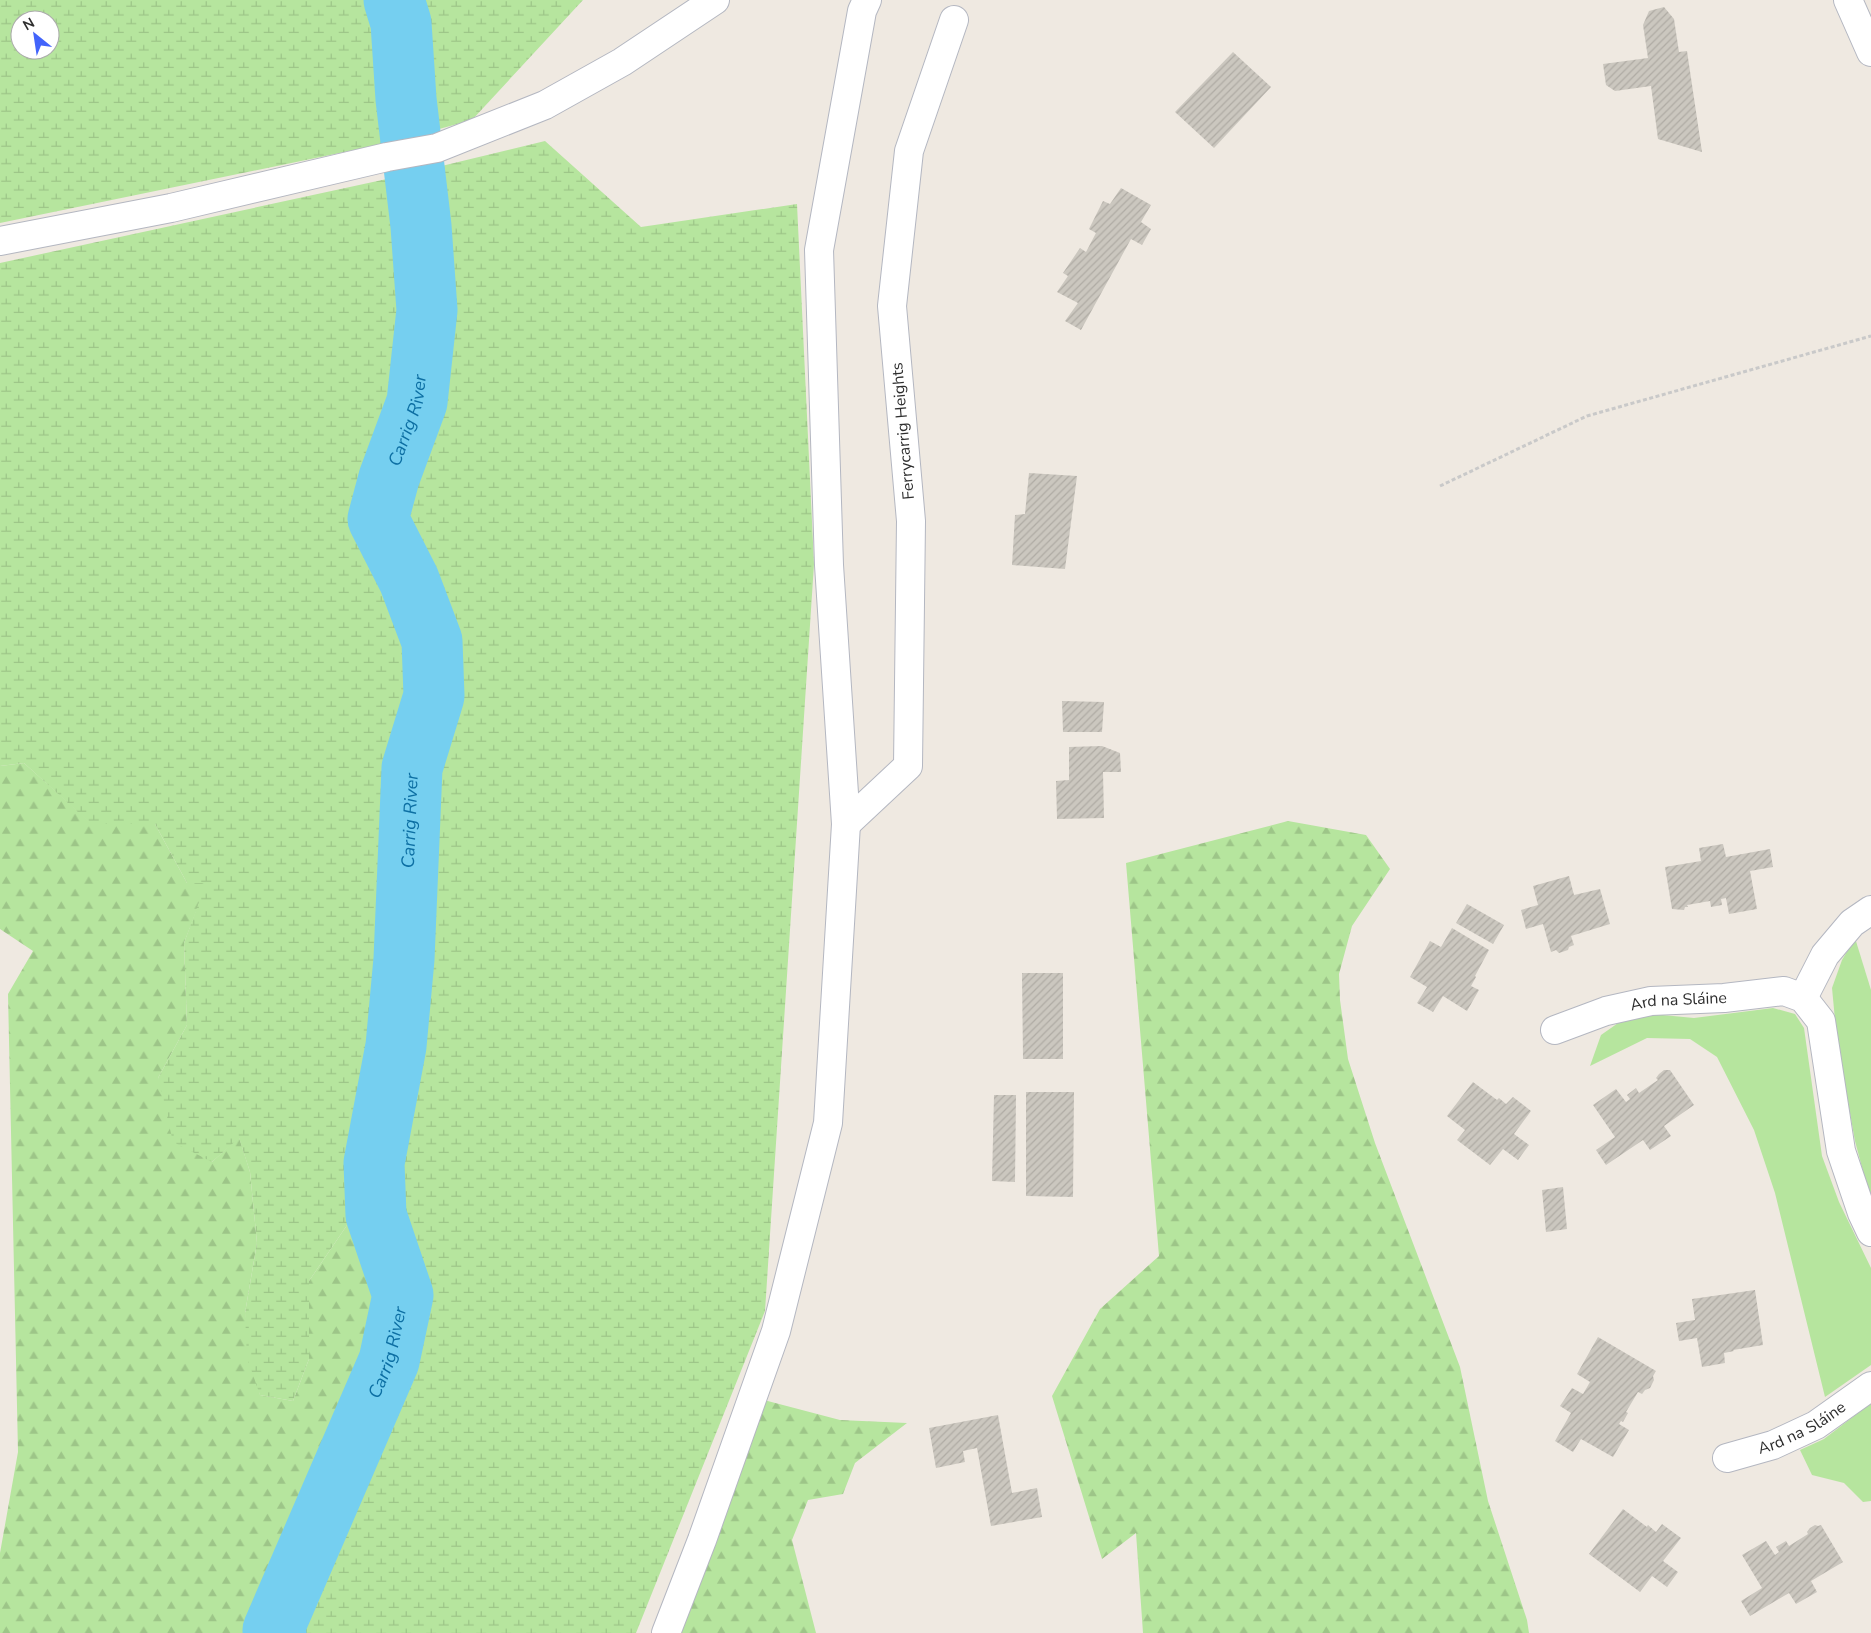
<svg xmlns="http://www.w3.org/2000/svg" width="1871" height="1633" viewBox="0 0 1871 1633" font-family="'Nunito Sans',sans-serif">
<defs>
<pattern id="forest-firs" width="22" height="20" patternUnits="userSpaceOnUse" patternTransform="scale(1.25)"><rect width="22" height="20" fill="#b6e59e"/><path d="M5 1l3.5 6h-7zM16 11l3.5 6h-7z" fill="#9dc588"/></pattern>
<pattern id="wetland-marsh" width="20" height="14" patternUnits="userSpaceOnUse" patternTransform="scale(1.25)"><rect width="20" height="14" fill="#b6e59e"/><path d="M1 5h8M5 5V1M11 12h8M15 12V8" fill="none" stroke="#9dc588"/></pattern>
<pattern id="building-hatch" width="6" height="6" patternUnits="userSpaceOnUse" patternTransform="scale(1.25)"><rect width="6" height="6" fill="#cbc7bf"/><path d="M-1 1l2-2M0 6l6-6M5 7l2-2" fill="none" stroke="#afaba4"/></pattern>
</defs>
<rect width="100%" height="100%" fill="#efe9e1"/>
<g fill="#b6e59e">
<path d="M1855,938l16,52v204l-6,-15 -10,-38 -18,-100 -5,-53 10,-28z"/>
<path d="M1773,1008l22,6 9,14 18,128 17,46 32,66v97l-46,32 -50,-204 -21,-63 -37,-73 -27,-18 -43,-1 -57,28 11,-31 20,-14 31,-7 42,4z"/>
<path d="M1871,1403v98l-8,1 -19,-19 -32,-8 -12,-25 24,-11z"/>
</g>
<g fill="url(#forest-firs)">
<path d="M24,763l68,61h63l32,59h20l-23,60 3,82 -29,53 54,84 27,-25 11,35 7,71 -12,70 15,82 33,6 16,-42v-78l66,-97 1,31 27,80 -13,59 -117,276 3,3h-276v-80l18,-101 -10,-458 25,-43 -33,-22v-163z"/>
<path d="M1288,821l78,14 24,34 -38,57 -13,48 1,26 8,59 27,84 85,224 28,134 39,119 2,13h-386l-7,-100 -34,26 -50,-163 48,-87 59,-53 -33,-393z"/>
<path d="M753,1397l87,23 67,3 -52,40 -12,31 -35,6 -16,40 24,93h-151z"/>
</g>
<g fill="url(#wetland-marsh)" fill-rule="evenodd">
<path d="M0,0h583l-111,120 -84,23 -388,80zM20,20h30v30h-30z"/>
<path d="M545,141l96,86 156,-23 17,360 -49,747 -129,322h-333l-5,-7 86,-188 38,-159 -28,-96 -19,1 -66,97v78l-16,42 -33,-6 -13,-37 -2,-45 12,-70 -7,-71 -11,-34 -27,24 -39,-20 -15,-64 29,-53 -3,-82 22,-60h-19l-32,-59h-64l-67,-61 -24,3v-503l396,-86z"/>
</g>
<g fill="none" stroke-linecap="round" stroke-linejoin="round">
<path stroke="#75cff0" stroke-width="61" id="s1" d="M276,1633l-3,-3 116,-269 14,-66 -27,-80 -2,-52 22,-117 8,-87 8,-191 22,-72 -2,-55 -23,-61 -31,-61 11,-41 28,-76 10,-92 -6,-84 -15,-127 -5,-76 -7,-23"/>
</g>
<g fill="url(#building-hatch)">
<path d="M1664,7l10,12 5,33 8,-1 15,101 -44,-13 -7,-53 -36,5 -9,-6 -3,-21 45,-6 -5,-33 6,-14z"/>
<path d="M1233,52l38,35 -57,61 -39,-36z"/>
<path d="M1121,188l30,17 -10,17 10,7 -9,16 -11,-6 -50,91 -16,-9 13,-18 -21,-11 11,-16 -5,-3 17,-25 6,4 10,-19 -7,-4 14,-28 7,3z"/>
<path d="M1029,473l48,3 -12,93 -53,-4 3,-50 10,-1z"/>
<path d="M1062,701l42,1 -2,30h-39z"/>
<path d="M1102,746l18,7 1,19h-18l1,46 -47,1 -1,-38 13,-1v-33z"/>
<path d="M1723,844l3,13 44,-8 3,18 -23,4 7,38 -28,5 -3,-16 -5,1 1,6 -11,2 -1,-6 -23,4 1,2h-3l-1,3 -12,-1 -7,-42 36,-6 -2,-13z"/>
<path d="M1569,876l5,19 26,-6 10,35 -39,12 3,9 -5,2 -1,3 -9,3 -3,-3 -5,2 -8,-28 -17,5 -5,-19 17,-5 -5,-19z"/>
<path d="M1467,904l37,21 -11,19 -37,-21z"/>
<path d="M1452,928l37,22 -14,26 1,1 -5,9 8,4 -12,21 -24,-15 -10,16 -16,-9 10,-16 -17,-10 20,-36 11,6z"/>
<path d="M1022,973h41v86h-40z"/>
<path d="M1664,1070h6l24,35 -30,21 7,10 -21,14 -7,-10 -37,25 -10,-15 19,-13 -22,-32 23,-16 10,13 4,-3 -3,-4 9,-7 3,5 19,-13 -2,-2 3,-4z"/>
<path d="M1473,1082l24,18 2,-2 7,6 7,-7 18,14 -17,23 15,11 -11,15 -15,-11 -13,16 -33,-25 8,-10 -18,-14z"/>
<path d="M1026,1092h48l-1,105 -47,-1z"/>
<path d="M994,1095h22l-1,87 -23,-1z"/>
<path d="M1563,1187l4,42 -21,3 -4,-42z"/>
<path d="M1755,1290l8,55 -30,5 1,1 -10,2 1,10 -23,4 -5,-29 -18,3 -3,-18 19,-3 -3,-21z"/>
<path d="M1598,1337l58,34 -3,5 1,4 -4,8 -5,2 -3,4 -4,-2 -12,20 2,1 -5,9 -2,-1 -2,3 10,6 -16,27 -32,-18 -8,13 -18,-11 16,-28 -11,-7 12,-18 11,6 7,-12 -13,-8z"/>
<path d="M998,1415l14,78 25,-5 5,29 -51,9 -14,-78 -14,3 2,11 -29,6 -7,-40z"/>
<path d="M1623,1509l24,18 1,-2 8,7 6,-8 19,14 -18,23 15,11 -11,15 -15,-11 -12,16 -51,-38z"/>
<path d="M1815,1525l3,1 3,-1 22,37 -32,19 6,11 -21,12 -7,-11 -39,23 -9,-15 21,-13 -20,-33 24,-14 9,14 4,-3 -3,-5 10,-6 3,5 19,-12 -1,-2 3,-4z"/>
</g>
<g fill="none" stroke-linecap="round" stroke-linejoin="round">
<defs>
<g id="minor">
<path d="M1848,0l23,52"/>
<path d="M846,824l62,-58 3,-245 -19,-215 17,-155 45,-131"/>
<path d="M1803,998l22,-43 27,-32 19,-13"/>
<path id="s2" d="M1555,1030l51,-19 45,-10 73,-3 60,-7 19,7 18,23 20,130 21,62 9,19"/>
<path id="s3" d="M1727,1458l46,-13 43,-20 55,-39"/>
<path d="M666,1633l36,-93 74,-209 52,-208 18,-299 -17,-259 -10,-315 43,-239 5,-11"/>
</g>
<path id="tertiary" d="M0,241l171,-33 216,-51 50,-9 108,-43 77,-43 93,-62"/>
</defs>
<use href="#minor" stroke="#b4b7c1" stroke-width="30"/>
<use href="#tertiary" stroke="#b4b7c1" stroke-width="30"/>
<path stroke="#c9c9c9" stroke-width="3" stroke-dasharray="4 2.5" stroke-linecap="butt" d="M1440,486l147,-70 284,-80"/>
<use href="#minor" stroke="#fff" stroke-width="28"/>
<use href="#tertiary" stroke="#fff" stroke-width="28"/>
</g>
<g text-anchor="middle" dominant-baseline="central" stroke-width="4.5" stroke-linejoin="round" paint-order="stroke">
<g font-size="16" fill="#2e2e2e" stroke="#fff">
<text transform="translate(903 431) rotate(-95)">Ferrycarrig Heights</text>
<text stroke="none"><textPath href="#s2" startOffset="128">Ard na Sláine</textPath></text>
<text stroke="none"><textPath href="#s3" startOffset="81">Ard na Sláine</textPath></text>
</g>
<g font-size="18" font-style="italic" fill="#0d6fa3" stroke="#fff">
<text stroke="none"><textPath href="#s1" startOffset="1266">Carrig River</textPath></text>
<text stroke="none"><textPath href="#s1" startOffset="846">Carrig River</textPath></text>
<text stroke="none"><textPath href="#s1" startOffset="305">Carrig River</textPath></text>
</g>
</g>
<g transform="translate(35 35) rotate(330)"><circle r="24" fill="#ffffff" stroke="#ababab"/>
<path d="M0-4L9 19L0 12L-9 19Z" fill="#4264fb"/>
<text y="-8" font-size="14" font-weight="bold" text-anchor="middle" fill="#2e2e2e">N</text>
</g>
</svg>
